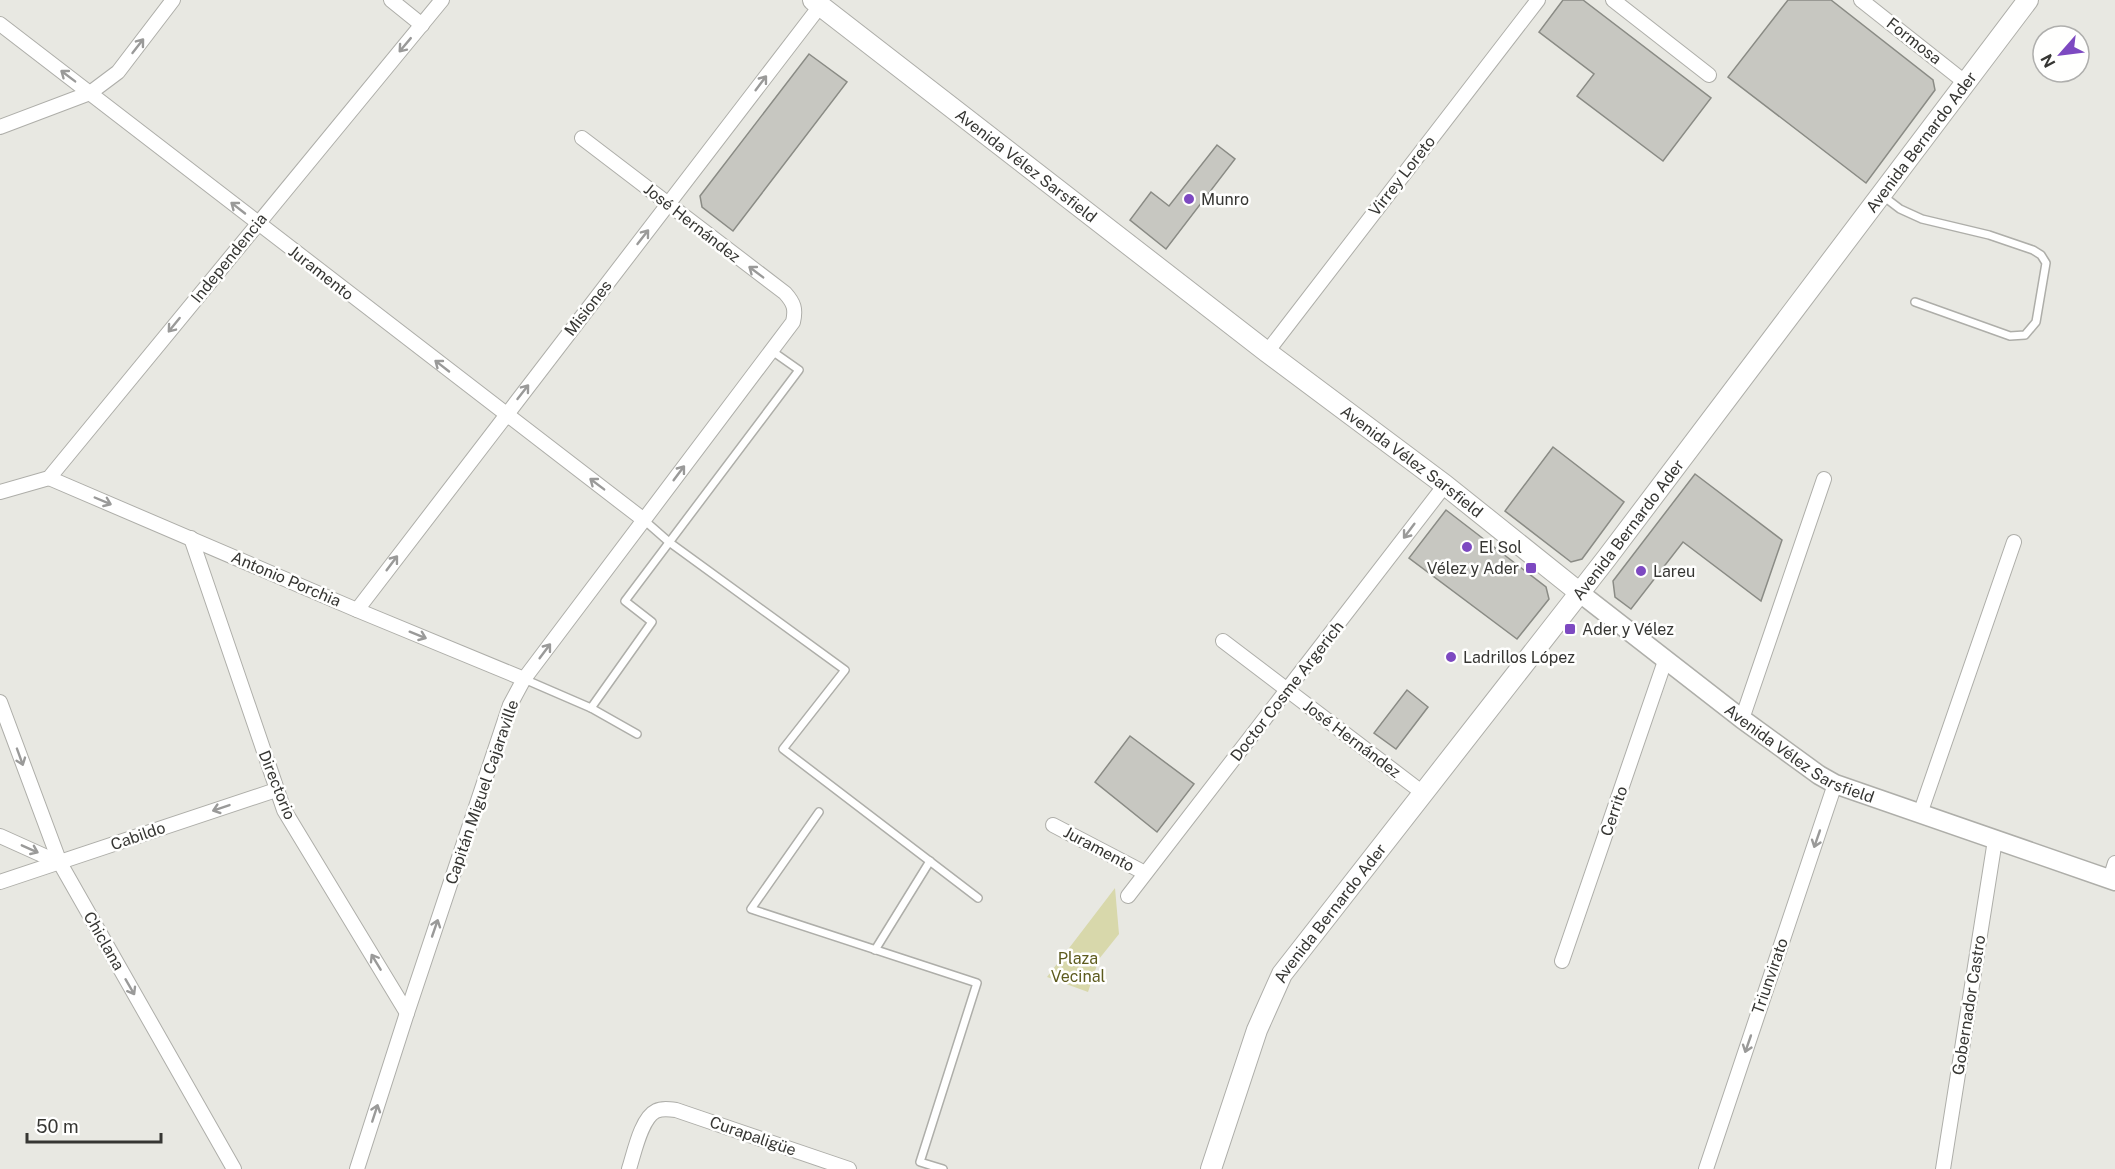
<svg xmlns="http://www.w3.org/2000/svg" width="2115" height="1169" viewBox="0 0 2115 1169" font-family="'Public Sans',sans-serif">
<rect width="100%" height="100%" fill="#e8e8e2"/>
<path fill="#d8d8ab" d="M1115,888l4,46 -20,25 -11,33 -41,-15z"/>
<g fill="#c7c7c1" stroke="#8a8b85" stroke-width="1.5">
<path d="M1563,0h20l128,98 -48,63 -86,-65 17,-22 -55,-42z"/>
<path d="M1788,0h43l102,80 2,10 -69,93 -138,-106z"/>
<path d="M809,54l38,28 -114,149 -31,-24 -2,-11z"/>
<path d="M1217,145l18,14 -69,90 -36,-29 21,-28 18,14z"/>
<path d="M1553,447l71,55 -42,57 -11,3 -66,-51z"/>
<path d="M1695,474l87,66 -21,61 -78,-59 -52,67 -16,-12 -2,-16z"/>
<path d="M1446,510l100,77 3,12 -32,40 -108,-81z"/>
<path d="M1407,690l21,17 -32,42 -22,-16z"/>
<path d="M1130,736l64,48 -37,48 -62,-50z"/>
</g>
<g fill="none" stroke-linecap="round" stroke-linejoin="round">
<defs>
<g id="service">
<path d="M1883,196l17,13 22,10 67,16 44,15 8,5 5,8 -10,59 -11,13 -15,1 -95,-34"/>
<path d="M644,520l25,22 176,128 -62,79 195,149"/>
<path d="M524,679l67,29 46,26"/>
<path d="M591,708l61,-86 -27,-21 174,-231 -27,-19"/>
<path d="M819,812l-68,97 226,74 -57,179 23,7"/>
<path d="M875,950l55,-89"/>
</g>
<g id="minor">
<path d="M391,0l31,25"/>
<path d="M1613,0l96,75"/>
<path d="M1861,0l105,83"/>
<path d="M0,24l644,496"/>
<path d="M0,127l90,-34 28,-21 55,-72"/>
<path d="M1267,352l271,-352"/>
<path d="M49,478l308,132 167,69"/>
<path d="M0,492l49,-14 393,-478"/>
<path d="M191,538l93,272 123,203"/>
<path d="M357,610l463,-604"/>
<path d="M1223,641l200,152"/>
<path d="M0,702l60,161 174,306"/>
<path d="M1742,719l82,-240"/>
<path d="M1920,814l94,-272"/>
<path d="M1053,825l92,48"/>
<path d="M0,836l60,27"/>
<path d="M2110,879l5,-16"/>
<path d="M0,882l276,-92"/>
<path d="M1128,896l317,-411"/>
<path d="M1562,961l103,-300"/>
<path d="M357,1169l50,-156 103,-308 14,-26 269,-357c3,-13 1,-19 -8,-29l-203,-155"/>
<path d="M629,1169c5,-15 12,-51 27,-58 6,-3 13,-2 20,-1l173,59"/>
<path d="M1706,1169l129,-385"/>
<path d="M1943,1169l52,-329"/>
</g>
<g id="tertiary">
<path id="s1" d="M1580,593l162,126 77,56 16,9 280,97"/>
</g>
<g id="secondary">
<path id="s2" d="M813,0l454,352 178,133 135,108"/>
<path id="s3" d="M1211,1169l46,-139 25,-56 324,-415 422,-559"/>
</g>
</defs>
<use href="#service" stroke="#aeaea9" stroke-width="10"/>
<use href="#minor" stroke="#aeaea9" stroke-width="16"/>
<use href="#tertiary" stroke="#aeaea9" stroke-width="21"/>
<use href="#secondary" stroke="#aeaea9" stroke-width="22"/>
<use href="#service" stroke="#fff" stroke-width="7"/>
<use href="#minor" stroke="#fff" stroke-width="14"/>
<use href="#tertiary" stroke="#fff" stroke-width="18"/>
<use href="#secondary" stroke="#fff" stroke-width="20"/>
</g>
<defs><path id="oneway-shaft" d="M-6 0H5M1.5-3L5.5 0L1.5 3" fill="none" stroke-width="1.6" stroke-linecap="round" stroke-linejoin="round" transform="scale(1.5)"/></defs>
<g stroke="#9a9a99">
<use href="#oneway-shaft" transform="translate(405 45) rotate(130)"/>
<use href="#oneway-shaft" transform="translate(138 46) rotate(-52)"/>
<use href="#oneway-shaft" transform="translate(68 76) rotate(-143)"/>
<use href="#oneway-shaft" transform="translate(761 83) rotate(-53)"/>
<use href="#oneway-shaft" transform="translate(238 208) rotate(-142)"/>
<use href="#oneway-shaft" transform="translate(643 237) rotate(-52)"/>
<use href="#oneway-shaft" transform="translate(756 272) rotate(-143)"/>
<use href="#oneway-shaft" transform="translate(174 325) rotate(129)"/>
<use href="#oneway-shaft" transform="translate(442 366) rotate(-142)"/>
<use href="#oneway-shaft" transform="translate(523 392) rotate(-52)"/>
<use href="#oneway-shaft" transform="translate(679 473) rotate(-53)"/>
<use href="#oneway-shaft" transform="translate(597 484) rotate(-143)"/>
<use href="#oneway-shaft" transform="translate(103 501) rotate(23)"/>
<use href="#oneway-shaft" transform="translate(1409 531) rotate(127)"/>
<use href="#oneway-shaft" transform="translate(392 563) rotate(-53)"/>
<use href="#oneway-shaft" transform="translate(418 635) rotate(22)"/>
<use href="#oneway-shaft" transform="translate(545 651) rotate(-53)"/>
<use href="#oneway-shaft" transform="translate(20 757) rotate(70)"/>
<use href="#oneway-shaft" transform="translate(221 808) rotate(161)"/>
<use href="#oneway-shaft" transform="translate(1817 839) rotate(109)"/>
<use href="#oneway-shaft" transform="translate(30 849) rotate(24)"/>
<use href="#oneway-shaft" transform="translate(435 928) rotate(-71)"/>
<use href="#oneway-shaft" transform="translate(376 962) rotate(-121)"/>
<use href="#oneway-shaft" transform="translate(130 987) rotate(60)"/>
<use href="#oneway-shaft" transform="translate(1748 1044) rotate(109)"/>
<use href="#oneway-shaft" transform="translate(375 1113) rotate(-72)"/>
</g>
<g fill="#7d49c1" stroke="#fffffe" stroke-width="2">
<circle cx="1189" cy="199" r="6"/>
<circle cx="1467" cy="547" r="6"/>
<rect x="1525" y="562" width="12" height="12" rx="3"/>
<circle cx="1641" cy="571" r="6"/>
<rect x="1564" y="623" width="12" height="12" rx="3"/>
<circle cx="1451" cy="657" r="6"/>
</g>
<g text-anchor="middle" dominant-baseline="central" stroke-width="5" stroke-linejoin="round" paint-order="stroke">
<g font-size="16" fill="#363633" stroke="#fffffe">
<text transform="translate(1914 41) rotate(38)">Formosa</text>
<text stroke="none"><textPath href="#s3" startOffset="1257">Avenida Bernardo Ader</textPath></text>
<text stroke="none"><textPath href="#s2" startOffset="270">Avenida Vélez Sarsfield</textPath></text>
<text transform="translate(1402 176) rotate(-52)">Virrey Loreto</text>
<text transform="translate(692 223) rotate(38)">José Hernández</text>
<text transform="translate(229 258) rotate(-51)">Independencia</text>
<text transform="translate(321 273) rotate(38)">Juramento</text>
<text transform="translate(588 308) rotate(-52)">Misiones</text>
<text stroke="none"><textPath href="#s2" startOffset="756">Avenida Vélez Sarsfield</textPath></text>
<text stroke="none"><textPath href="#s3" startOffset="771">Avenida Bernardo Ader</textPath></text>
<text transform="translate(286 579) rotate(23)">Antonio Porchia</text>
<text transform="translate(1287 691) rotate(-52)">Doctor Cosme Argerich</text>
<text transform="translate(1352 739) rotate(37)">José Hernández</text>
<text stroke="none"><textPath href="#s1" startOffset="273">Avenida Vélez Sarsfield</textPath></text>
<text transform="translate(277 785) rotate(68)">Directorio</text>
<text transform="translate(482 792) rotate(-71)">Capitán Miguel Cajaraville</text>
<text transform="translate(1614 811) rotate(-71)">Cerrito</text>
<text transform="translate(138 836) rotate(-19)">Cabildo</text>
<text transform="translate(1099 849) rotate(28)">Juramento</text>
<text stroke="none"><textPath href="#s3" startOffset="285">Avenida Bernardo Ader</textPath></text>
<text transform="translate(104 941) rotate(60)">Chiclana</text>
<text transform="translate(1770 976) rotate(-71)">Triunvirato</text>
<text transform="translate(1969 1005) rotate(-81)">Gobernador Castro</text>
<text transform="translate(753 1136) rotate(19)">Curapaligüe</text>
</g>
<g font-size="16" fill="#363633" stroke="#fffffe" text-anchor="start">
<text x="1201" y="199">Munro</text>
<text x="1479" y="547">El Sol</text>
<text x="1519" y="568" text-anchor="end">Vélez y Ader</text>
<text x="1653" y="571">Lareu</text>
<text x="1582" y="629">Ader y Vélez</text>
<text x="1463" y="657">Ladrillos López</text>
</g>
<g font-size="16" fill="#5d5b1e" stroke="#fffffe">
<text x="1078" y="958">Plaza<tspan x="1078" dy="18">Vecinal</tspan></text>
</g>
</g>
<g transform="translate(2061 54) rotate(242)"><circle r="28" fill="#fffffe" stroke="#afafad" stroke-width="1.5"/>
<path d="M0-4.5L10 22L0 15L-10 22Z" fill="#7d49c1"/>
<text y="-9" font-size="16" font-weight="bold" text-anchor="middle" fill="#363633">N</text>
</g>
<path d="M27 1133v9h134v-9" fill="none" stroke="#363633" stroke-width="3"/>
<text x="36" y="1133" font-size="18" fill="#363633" stroke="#fffffe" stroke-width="4.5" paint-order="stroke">50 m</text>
</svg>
